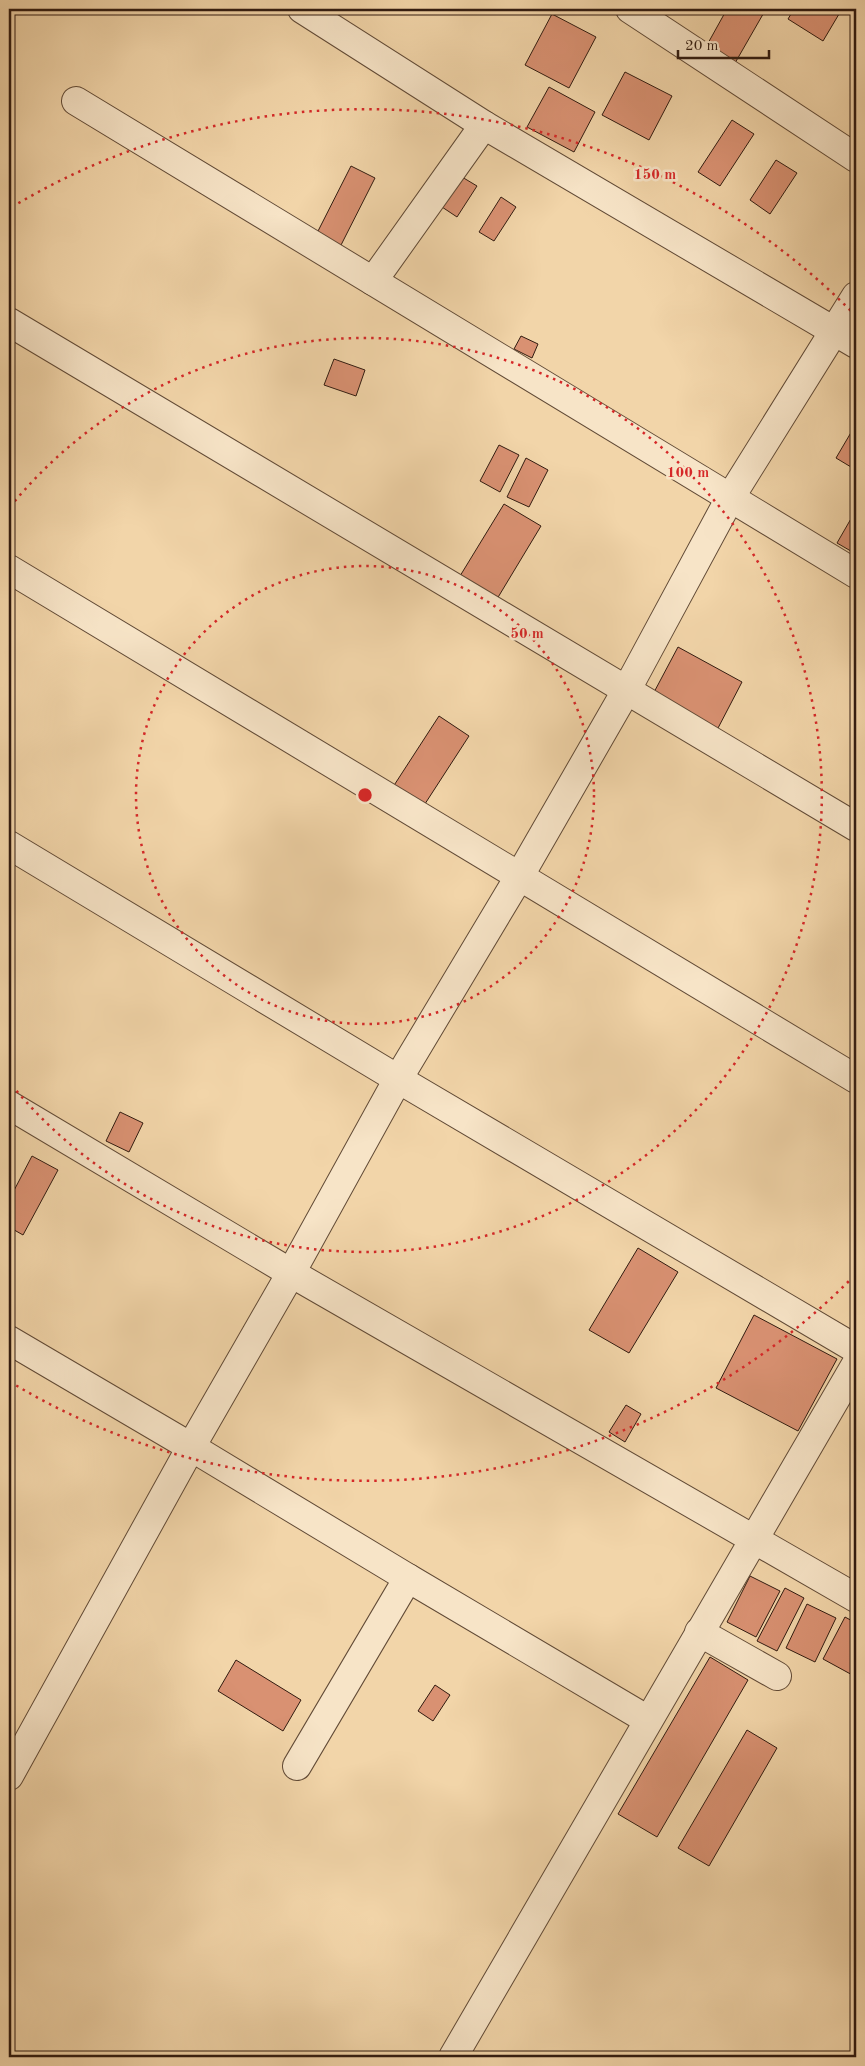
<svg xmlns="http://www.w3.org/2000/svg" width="865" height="2066" viewBox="0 0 865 2066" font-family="'Old Standard TT',serif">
<rect width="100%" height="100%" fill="#f2d5a9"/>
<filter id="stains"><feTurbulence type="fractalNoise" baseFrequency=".004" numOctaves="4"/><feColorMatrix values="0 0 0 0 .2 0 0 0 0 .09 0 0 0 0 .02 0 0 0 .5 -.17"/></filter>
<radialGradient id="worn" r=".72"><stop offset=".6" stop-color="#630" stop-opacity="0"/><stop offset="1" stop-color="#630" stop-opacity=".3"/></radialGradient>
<g fill="#d99172" stroke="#311b10">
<path d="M727,9h39l-35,61 -29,-16z"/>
<path d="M794,9h48l-19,32 -35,-22z"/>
<path d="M552,14l44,23 -27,51 -44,-23z"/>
<path d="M625,72l47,24 -23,44 -47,-25z"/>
<path d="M549,87l46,25 -21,40 -47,-25z"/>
<path d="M732,120l22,14 -34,52 -22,-14z"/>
<path d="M776,160l21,13 -27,41 -20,-14z"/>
<path d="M351,166l24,12 -36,71 -24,-12z"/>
<path d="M462,177l15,9 -20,31 -15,-10z"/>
<path d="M501,197l15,10 -22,34 -15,-9z"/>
<path d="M521,336l17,8 -6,14 -18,-9z"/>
<path d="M334,359l31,11 -9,26 -32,-11z"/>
<path d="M856,424v46l-20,-12z"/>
<path d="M499,445l20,10 -19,37 -20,-11z"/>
<path d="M526,458l22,12 -19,37 -22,-10z"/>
<path d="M504,504l37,22 -44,73 -37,-23z"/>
<path d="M856,510v44l-19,-11z"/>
<path d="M678,647l64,35 -25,48 -65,-34z"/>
<path d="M439,716l30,20 -48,74 -30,-20z"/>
<path d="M120,1112l23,11 -14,29 -23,-11z"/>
<path d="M32,1156l26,14 -35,65 -14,-8v-27z"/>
<path d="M638,1248l40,24 -49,81 -40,-23z"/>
<path d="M754,1315l83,44 -39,72 -82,-43z"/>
<path d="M626,1405l15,9 -16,28 -16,-10z"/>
<path d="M750,1576l30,15 -24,46 -29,-15z"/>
<path d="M785,1588l19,10 -27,53 -20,-10z"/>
<path d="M807,1604l29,14 -21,44 -29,-14z"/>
<path d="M845,1617l11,6v54l-33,-18z"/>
<path d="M710,1657l38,23 -91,157 -39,-23z"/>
<path d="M236,1660l65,40 -18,31 -65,-40z"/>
<path d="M435,1685l15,10 -17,26 -15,-10z"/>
<path d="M747,1730l30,18 -68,118 -31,-18z"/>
</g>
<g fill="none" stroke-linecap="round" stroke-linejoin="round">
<defs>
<g id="minor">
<path d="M302,9l182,116 372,219"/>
<path d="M630,9l226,149"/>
<path d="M76,101l780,473"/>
<path d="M373,281l111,-156"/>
<path d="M9,322l847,505"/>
<path d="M9,569l847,510"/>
<path d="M9,845l389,234 458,270"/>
<path d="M9,1105l282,168 565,325"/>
<path d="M9,1340l182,107 100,-174 107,-194 121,-202 107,-186 104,-193 126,-202"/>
<path d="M408,1578l240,142"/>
<path d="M699,1632l78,44"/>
<path d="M9,1776l182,-329 217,131 -111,188"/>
<path d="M453,2057l403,-693"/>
</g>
</defs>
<use href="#minor" stroke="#614a36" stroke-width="30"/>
<use href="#minor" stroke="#f7e4c7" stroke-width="28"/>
</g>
<g fill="none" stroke="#d62828" stroke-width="2.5" stroke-dasharray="2.5 5">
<circle cx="365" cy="795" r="229"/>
<path d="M10 507A457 457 0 1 1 10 1083"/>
<path d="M854 1276A686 686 0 0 1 12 1383M12 207A686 686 0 0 1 854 314"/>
</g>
<circle cx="365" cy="795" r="8" fill="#d62828" stroke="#f7e4c7" stroke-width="2.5"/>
<g font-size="15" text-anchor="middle" font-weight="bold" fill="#d62828" stroke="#f7e4c7" stroke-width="5" stroke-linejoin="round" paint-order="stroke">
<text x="655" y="179">150 m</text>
<text x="688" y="477">100 m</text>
<text x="527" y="638">50 m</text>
</g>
<rect width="865" height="2066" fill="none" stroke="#f2d5a9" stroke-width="30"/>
<rect x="10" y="10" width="845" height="2046" fill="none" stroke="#311b10" stroke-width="2.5"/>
<rect x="15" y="15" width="835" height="2036" fill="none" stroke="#311b10"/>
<path d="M678 50v8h91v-8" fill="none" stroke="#311b10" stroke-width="2.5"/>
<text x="685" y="50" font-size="15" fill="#311b10" stroke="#f7e4c7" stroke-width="4" paint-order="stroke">20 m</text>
<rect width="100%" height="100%" filter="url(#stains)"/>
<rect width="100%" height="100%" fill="url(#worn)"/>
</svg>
